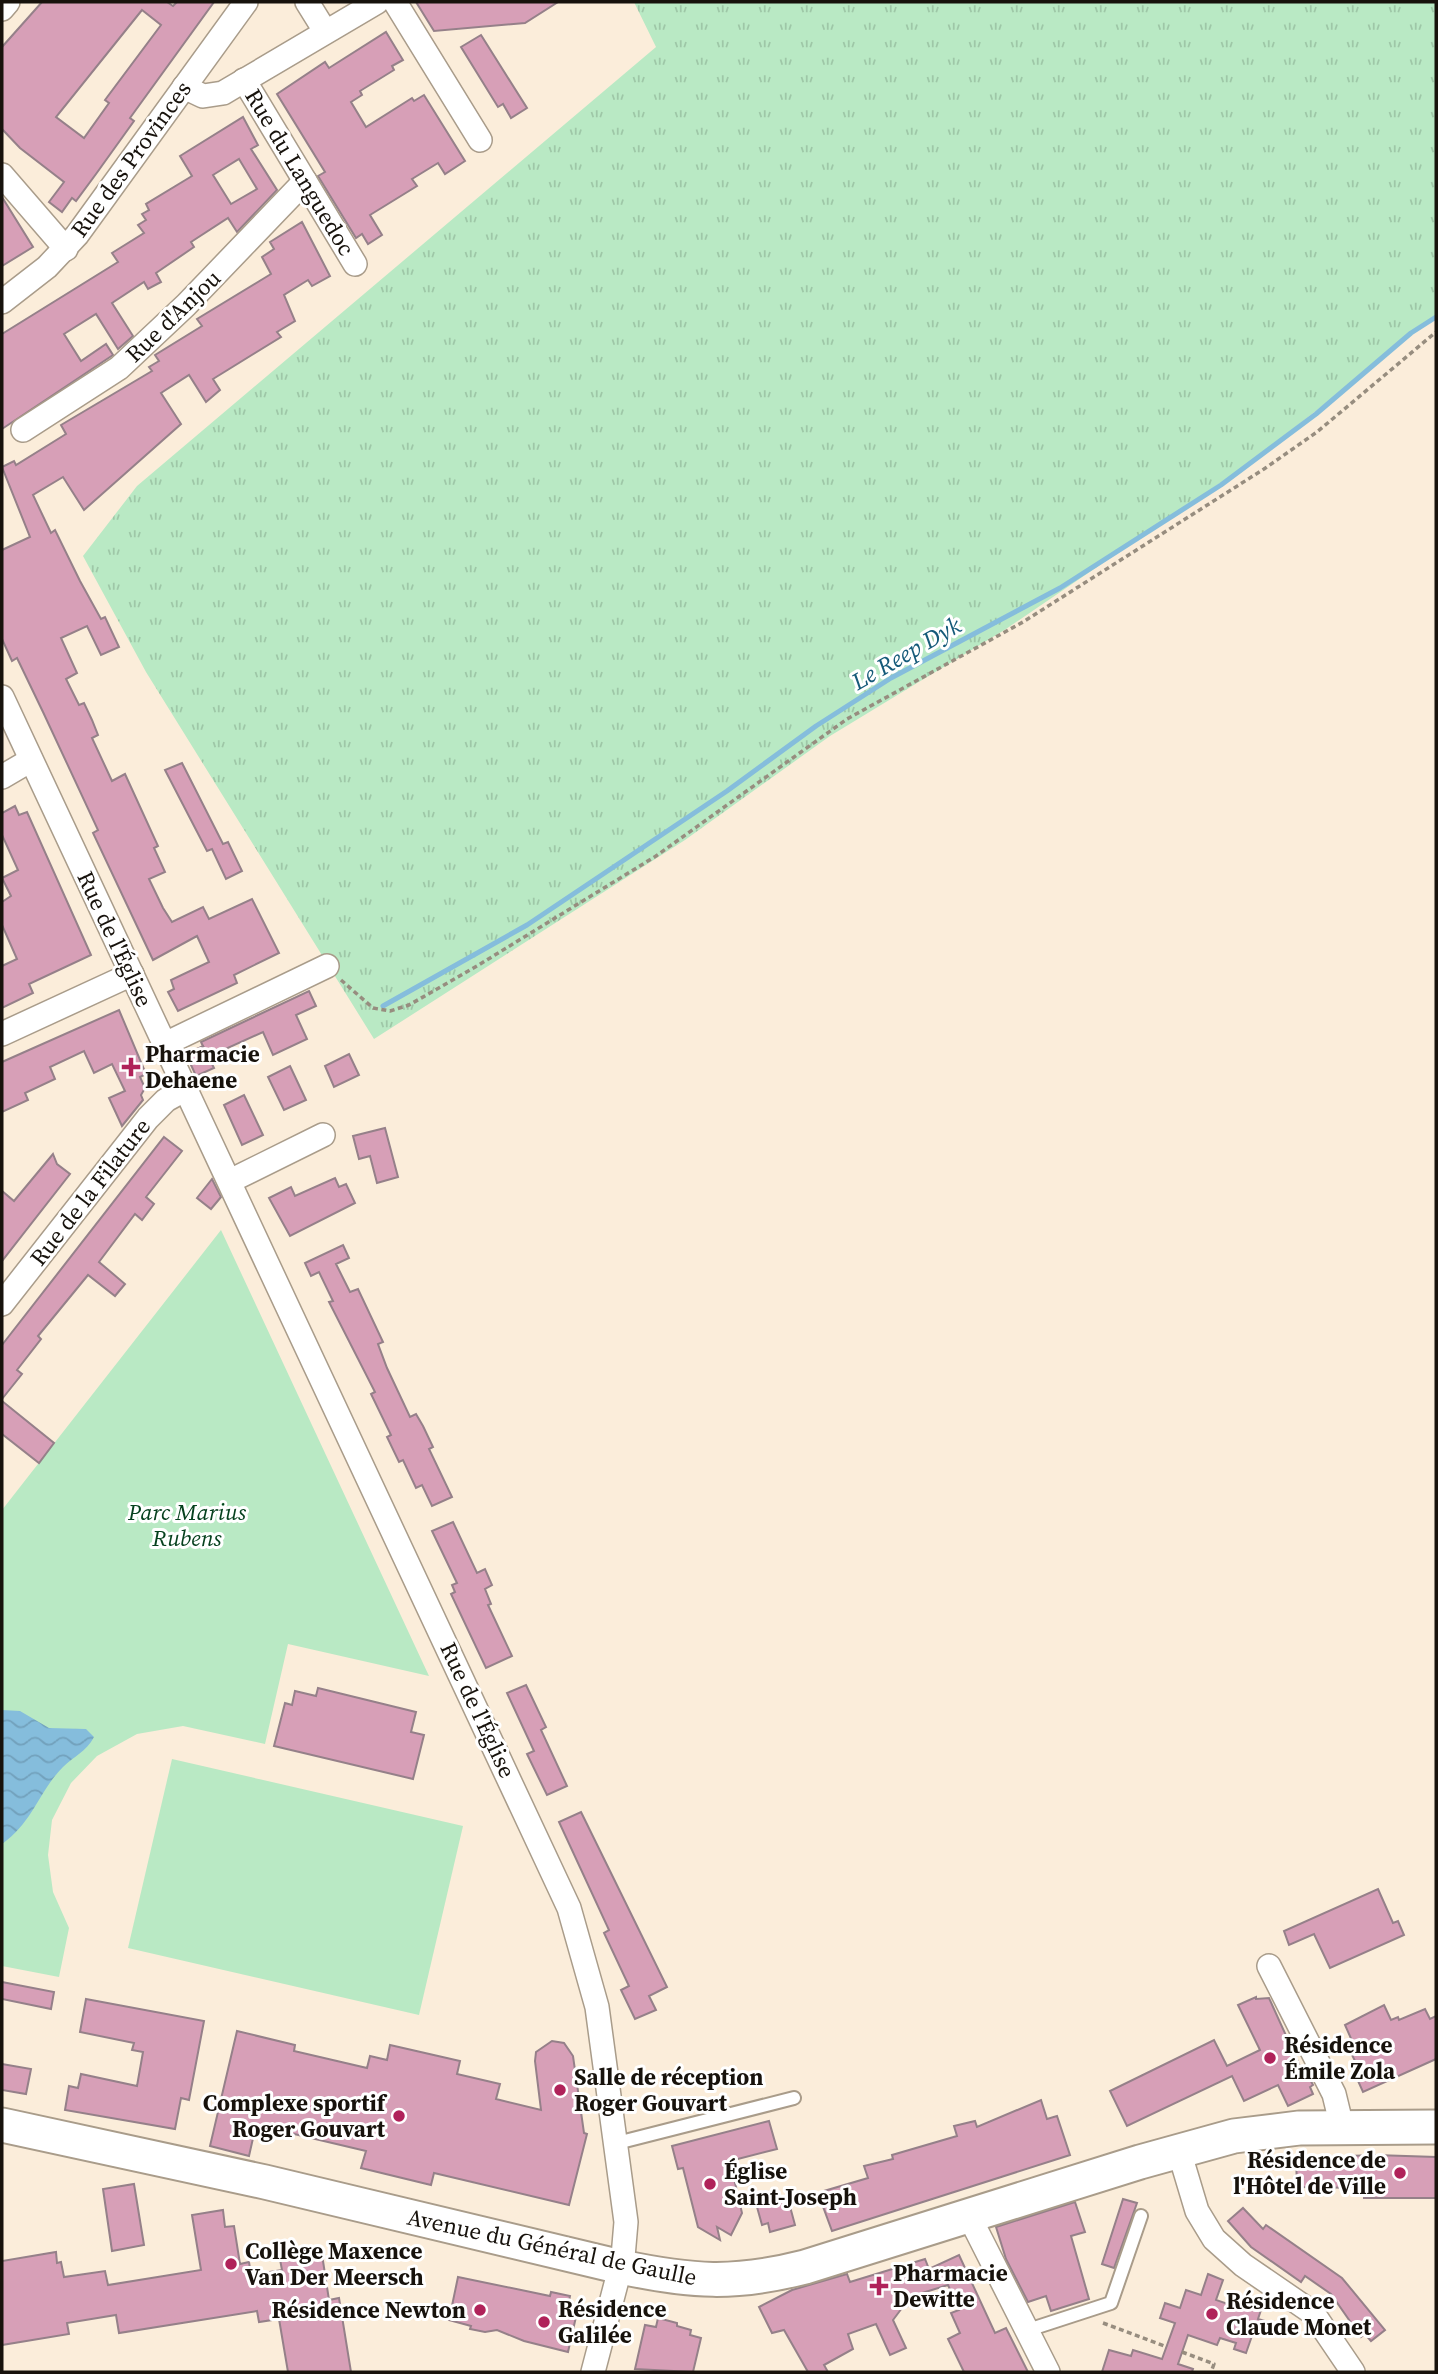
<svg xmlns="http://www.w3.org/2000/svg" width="1438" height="2374" viewBox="0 0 1438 2374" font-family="'Source Serif 4',serif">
<defs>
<pattern id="grass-tufts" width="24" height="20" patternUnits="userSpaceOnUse" patternTransform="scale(1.75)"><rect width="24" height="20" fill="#b9e9c4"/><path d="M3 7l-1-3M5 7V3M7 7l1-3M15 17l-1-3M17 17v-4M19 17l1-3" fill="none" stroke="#9ec7a7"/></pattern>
<pattern id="water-waves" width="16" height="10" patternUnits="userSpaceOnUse" patternTransform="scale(1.75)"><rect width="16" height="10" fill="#85bddc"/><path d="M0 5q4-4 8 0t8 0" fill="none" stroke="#72a1bc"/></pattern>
</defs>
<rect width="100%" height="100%" fill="#fbedda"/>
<path fill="url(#grass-tufts)" d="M634,2h802v314l-185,146 -245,167 -176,107 -145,104 -311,199 -228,-367 -63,-116 54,-70 519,-439z"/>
<g fill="#b9e9c4">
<path d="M221,1230l208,446 -141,-32 -23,100 -82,-18 -46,8 -40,22 -26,27 -19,37 -4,35 5,37 16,36 -10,49 -57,-11v-456z"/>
<path d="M172,1759l291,67 -44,189 -291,-67z"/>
</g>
<path fill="url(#water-waves)" d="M2,1710l18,1 29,17 37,1 8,8c-8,15 -20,19 -31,30 -25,25 -29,54 -61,77z"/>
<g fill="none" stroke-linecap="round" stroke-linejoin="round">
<path stroke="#85bddc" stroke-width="5" d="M383,1006l144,-81 200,-134 89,-65 75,-48 169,-90 161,-103 95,-71 95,-81 25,-16"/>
</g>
<g fill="#d79fb7" stroke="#958089" stroke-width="2" fill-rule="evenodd">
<path d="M42,2h125l6,4 4,-4h37l-84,116 4,3 -38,53 -20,27 -4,-3 -10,14 -13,-10 15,-20 -44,-34 -18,-19v-82zM142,10l19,15 -56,75 4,3 -25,35 -28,-21z"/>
<path d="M416,2h142l-33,21 -91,8z"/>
<path d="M386,32l17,28 -11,6 2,4 -34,21 2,4 -11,7 15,25 46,-29 2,3 10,-6 41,66 -20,13 -7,-11 -26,16 5,7 -47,29 12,20 -14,9 -6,-10 -6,4 -38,-62 7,-4 -48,-78 48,-32 4,6z"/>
<path d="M481,35l46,73 -16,10 -8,-14 -5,3 -37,-60z"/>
<path d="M243,117l15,28 -7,4 26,41 -40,42 -9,-14 -37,24 3,5 -38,26 5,9 -13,7 -4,-7 -32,21 21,33 -15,13 -22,-35 -32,20 17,27 25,-17 7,11 -111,74v-95l116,-72 -6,-9 32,-20 -6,-8 8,-5 -4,-6 7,-4 -3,-6 46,-28 -12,-20zM239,159l18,30 -26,15 -18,-29z"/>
<path d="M2,197l31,50 -31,19z"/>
<path d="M302,222l28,54 -18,10 -4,-6 -24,15 11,26 -18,11 4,5 -68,42 7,11 -14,12 -17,-27 -28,18 20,31 -97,86 -21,-33 -30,18 18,38 4,-3 25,51 21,38 4,-2 14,30 -18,8 -14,-29 -26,12 16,35 -11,6 13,26 5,-2 8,17 6,15 -6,3 20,43 13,-7 33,72 -4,2 11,24 -16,7 14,29 9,14 31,-15 6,12 43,-20 27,54 -45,22 3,8 -59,28 -10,-19 6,-3 -3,-9 38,-18 -12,-26 -44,24 -60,-127 5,-3 -55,-118 -26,-54 -5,3 -10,-22v-89l28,-13 -28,-70 12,-6 2,4 50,-31 -5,-9 91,-54 -3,-4 10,-6 -4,-6 47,-29 -5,-7 74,-45 -9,-17 12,-8 -4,-7z"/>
<path d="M182,763l41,81 5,-2 14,29 -16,8 -14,-30 -5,2 -42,-81z"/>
<path d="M15,806l4,9 8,-3 64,143 -62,29 4,9 -31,15v-42l15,-7 -15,-34v-23l9,-6 -9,-18 16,-8 -16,-35v-22z"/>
<path d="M309,991l7,15 -20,9 11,24 -34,16 -10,-23 -55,25 -7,-15z"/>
<path d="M119,1010l27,64 -6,3 5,11 -4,7 2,5 -21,26 -13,-28 16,-7 -13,-27 -18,9 -10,-22 -34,16 5,12 -30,14 3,7 -26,12v-50z"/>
<path d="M203,1046l11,22 -18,8 -10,-22z"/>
<path d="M349,1054l10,21 -25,12 -9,-21z"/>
<path d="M290,1066l16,34 -22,10 -16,-33z"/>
<path d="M244,1095l19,40 -21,10 -18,-40z"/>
<path d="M385,1128l13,49 -21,6 -7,-27 -11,3 -6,-23z"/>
<path d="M164,1137l18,14 -36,46 8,7 -12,16 -7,-6 -36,48 26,22 -10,12 -27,-21 -50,61 3,3 -24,31 5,4 -20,25v-54z"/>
<path d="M53,1154l4,10 13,10 -68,87v-70l12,10z"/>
<path d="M335,1178l4,9 7,-3 9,19 -65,33 -21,-38 22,-11 4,9z"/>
<path d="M212,1179l9,18 -10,12 -14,-11z"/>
<path d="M343,1245l6,13 -13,6 14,28 8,-3 25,53 -5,2 9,24 23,49 6,-3 7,12 10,21 -4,2 23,48 -20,9 -10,-21 -6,3 -13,-28 -4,2 -12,-25 4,-2 -20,-41 4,-2 -46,-90 4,-1 -14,-29 -8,4 -6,-13z"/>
<path d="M2,1401l52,42 -15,20 -37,-29z"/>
<path d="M453,1522l24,51 8,-4 7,16 -7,4 6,15 -3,1 24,51 -26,12 -35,-74 4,-2 -3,-7 5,-2 -25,-52z"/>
<path d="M526,1685l20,42 -5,3 26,56 -20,9 -20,-41 7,-3 -27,-58z"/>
<path d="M318,1688l98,24 -5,20 13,3 -11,44 -139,-33 11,-43 7,2 3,-14 21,5z"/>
<path d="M581,1812l86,175 -18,9 7,14 -21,9 -14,-29 8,-4 -25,-53 5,-3 -50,-108z"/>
<path d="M1378,1889l15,34 5,-2 6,14 -74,33 -16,-34 -25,11 -5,-14z"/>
<path d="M2,1982l52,10 -3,17 -49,-10z"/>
<path d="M1256,1997v2l13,-1 34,75 3,-1 7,13 -3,2 3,7 -25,12 -10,-21 -34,16 -12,-25 -105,50 -17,-35 104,-51 13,26 33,-16 -22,-45z"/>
<path d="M86,1999l118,22 -15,79 -8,-2 -6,31 -110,-19 4,-24 9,2 3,-14 56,12 6,-34 -11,-2 2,-7 -54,-11z"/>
<path d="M1384,2005l7,15 7,-3 1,3 26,-11 5,10 6,-3v43l-73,33 -9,-20 5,-3 -7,-14 5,-3 -12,-27z"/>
<path d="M237,2031l58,14 -1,6 73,17 3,-12 17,4 3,-15 70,16 -3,13 43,10 -4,15 45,11 -6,-49 1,-9 16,-11 12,2 9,13 11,77 3,1 -18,71 -135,-32 -3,12 -70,-17 5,-17 -110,-26 -7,31 -39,-10z"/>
<path d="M2,2064l29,5 -5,25 -24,-4z"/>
<path d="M1041,2100l6,19 10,-3 13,39 -238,76 -11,-30 6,-2 -3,-8 44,-13 -4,-12 29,-7 -1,-4 65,-19 -3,-10 21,-5 2,6z"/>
<path d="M769,2121l8,28 -47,12 12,52 -11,22 -14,-8 3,13 -22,-13 -15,-59 -5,1 -6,-23z"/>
<path d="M1375,2155l61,2v41h-72v-10l-67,-1 -1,-29z"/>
<path d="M134,2184l10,61 -32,6 -9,-62z"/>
<path d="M788,2199l7,26 -25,7 -2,-9 -6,2 -5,-18z"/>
<path d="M1123,2199l14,4 -23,65 -12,-4z"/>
<path d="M1075,2202l10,30 -14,4 18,63 -38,12 -5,-15 -18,6 -22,-43 -10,-32z"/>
<path d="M1243,2208l20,21 3,-4 76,53 43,52 -14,11 -6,-7 -4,3 -30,-43 -26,-18 -4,6 -50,-35 -23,-26z"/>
<path d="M223,2210l2,17 9,-1 6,38 9,-2 2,13 31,-5 -3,-16 42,-6 8,52 10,-2 12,74h-63l-9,-53 -20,3 -2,-11 -138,22 -3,-18 -49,8 2,11 -67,11v-84l54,-9 1,11 4,-1 3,15 41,-6 3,14 93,-15 -9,-55z"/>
<path d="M959,2255l36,78 11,-5 22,44h-64l-16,-33 12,-6 -9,-20 8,-3 -11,-25 -29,9 2,8 -19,6 -9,12 13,28 -16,7 -14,-31 -28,10 5,15 -29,16 4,7h-20l-24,-42 -12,3 -13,-26 33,-17 55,-16 3,8 75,-23 4,10z"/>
<path d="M1208,2274l15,6 -7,20 29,10 5,-14 14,5 -6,18 7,2 -5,14 -7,-2 -7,20 -12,-4 2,-6 -16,-5 -3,7 -29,-10 -10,29 15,5 -1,3h-90l7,-22 22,6 2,-6 29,9 13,-36 -15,-5 5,-15 15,5 6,-18 15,5z"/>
<path d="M458,2277l92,19 1,-4 19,4 -2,10 10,2 -10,44 -44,-11 -27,-11 -12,2 -15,-3 1,-3 -22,-6z"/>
<path d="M658,2318l19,5v3l14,4 -1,5 11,3 -8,34 -58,-3 10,-44 11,2z"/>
</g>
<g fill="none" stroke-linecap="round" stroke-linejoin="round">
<defs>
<g id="lane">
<path d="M617,2143l177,-45"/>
<path d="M1025,2331l86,-28 30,-87"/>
</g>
<g id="street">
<path d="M307,2l18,29"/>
<path d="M395,2l85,138"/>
<path d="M2,9l6,-7"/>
<path d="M244,80l111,184"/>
<path d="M184,87l19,9 20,-3 154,-91"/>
<path d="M2,175l64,74"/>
<path d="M2,302l45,-35 30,-32 169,-233"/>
<path d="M23,430l96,-62 67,-63 119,-124"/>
<path d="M2,697l567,1211 28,99 29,215 -3,35 -30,115"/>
<path d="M2,777l29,-17"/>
<path d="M2,1034l130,-60"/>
<path d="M165,1044l162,-78"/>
<path d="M230,1181l93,-46"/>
<path d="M2,1304l146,-186 18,-18 20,-11"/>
<path d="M1269,1966l65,128 8,33"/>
<path d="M1179,2151l18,60 17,28 29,26 70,48 40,59"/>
<path d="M969,2216l79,156"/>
</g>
<path id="secondary" d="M2,2125l263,57 356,85c71,15 113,18 184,0l335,-105 94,-26 65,-8 137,-1"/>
</defs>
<use href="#lane" stroke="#a99c8a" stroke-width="16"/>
<use href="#street" stroke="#a99c8a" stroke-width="26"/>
<use href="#secondary" stroke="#a99c8a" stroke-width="37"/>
<g stroke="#978d7f" stroke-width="3.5" stroke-dasharray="5 3.5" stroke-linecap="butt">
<path d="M341,980l32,28 17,3 19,-6 68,-39 179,-110 191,-137 176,-97 241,-153 53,-37 119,-100"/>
<path d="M1103,2323l64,24"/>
<path d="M1182,2352l32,12 -3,8"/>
</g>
<use href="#lane" stroke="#fff" stroke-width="12"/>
<use href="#street" stroke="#fff" stroke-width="23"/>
<use href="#secondary" stroke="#fff" stroke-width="33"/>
</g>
<g fill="#b0225a" stroke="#fff" stroke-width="2.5">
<path d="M127.5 1056.5h7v7h7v7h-7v7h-7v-7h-7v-7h7z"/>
<circle cx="1270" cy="2058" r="7"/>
<circle cx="560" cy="2090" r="7"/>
<circle cx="399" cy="2116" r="7"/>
<circle cx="1400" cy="2173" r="7"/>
<circle cx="710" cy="2184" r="7"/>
<circle cx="231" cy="2264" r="7"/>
<path d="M875.5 2275.5h7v7h7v7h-7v7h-7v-7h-7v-7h7z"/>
<circle cx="480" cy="2310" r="7"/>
<circle cx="1212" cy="2314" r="7"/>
<circle cx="544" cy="2322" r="7"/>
</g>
<g text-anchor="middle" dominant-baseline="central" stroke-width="6" stroke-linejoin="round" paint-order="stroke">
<g font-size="23" fill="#17120c" stroke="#fff">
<text transform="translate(131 159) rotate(-54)">Rue des Provinces</text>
<text transform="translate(300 172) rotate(59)">Rue du Languedoc</text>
<text transform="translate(173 316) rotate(-44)">Rue d'Anjou</text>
<text transform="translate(115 939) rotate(65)">Rue de l'Église</text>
<text transform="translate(90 1192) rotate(-52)">Rue de la Filature</text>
<text transform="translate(478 1710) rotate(65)">Rue de l'Église</text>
<text transform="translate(552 2247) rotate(12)">Avenue du Général de Gaulle</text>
</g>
<g font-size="23" font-weight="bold" fill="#17120c" stroke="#fff" text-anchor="start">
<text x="145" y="1054">Pharmacie<tspan x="145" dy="26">Dehaene</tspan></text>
<text x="1284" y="2045">Résidence<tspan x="1284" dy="26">Émile Zola</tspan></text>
<text x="574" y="2077">Salle de réception<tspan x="574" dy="26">Roger Gouvart</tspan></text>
<text x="385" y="2103" text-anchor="end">Complexe sportif<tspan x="385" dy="26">Roger Gouvart</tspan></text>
<text x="1386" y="2160" text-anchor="end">Résidence de<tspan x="1386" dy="26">l'Hôtel de Ville</tspan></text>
<text x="724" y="2171">Église<tspan x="724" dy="26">Saint-Joseph</tspan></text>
<text x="245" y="2251">Collège Maxence<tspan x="245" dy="26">Van Der Meersch</tspan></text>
<text x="893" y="2273">Pharmacie<tspan x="893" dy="26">Dewitte</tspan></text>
<text x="1226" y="2301">Résidence<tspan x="1226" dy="26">Claude Monet</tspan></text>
<text x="558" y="2309">Résidence<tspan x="558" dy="26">Galilée</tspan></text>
<text x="466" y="2310" text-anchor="end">Résidence Newton</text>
</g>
<g font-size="23" font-style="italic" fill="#06411e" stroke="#fff">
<text x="187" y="1512">Parc Marius<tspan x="187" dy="26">Rubens</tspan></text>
</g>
<g font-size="24" font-style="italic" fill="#155a79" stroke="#fff">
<text transform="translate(906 653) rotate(-30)">Le Reep Dyk</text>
</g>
</g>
<rect width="1438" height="2374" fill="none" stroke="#17120c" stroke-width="7"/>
</svg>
